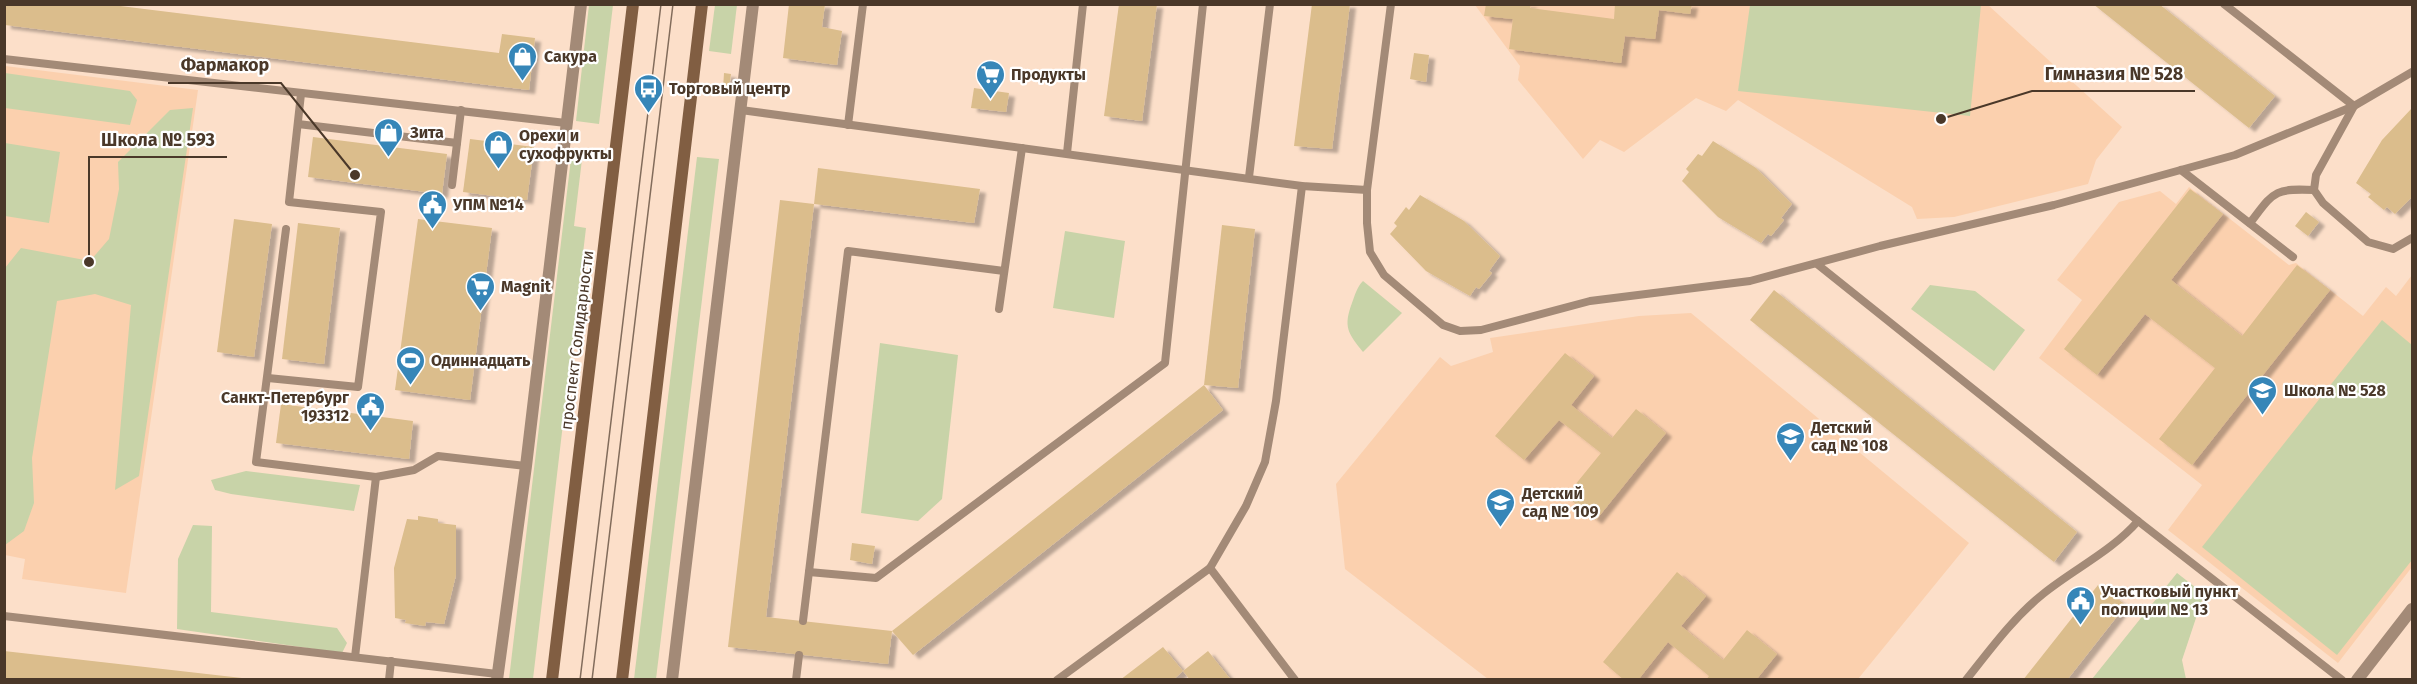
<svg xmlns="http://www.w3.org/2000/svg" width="2417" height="684" viewBox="0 0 2417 684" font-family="'Fira Sans',sans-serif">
<defs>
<filter id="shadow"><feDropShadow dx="6" dy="4" stdDeviation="1.5" flood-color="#0004"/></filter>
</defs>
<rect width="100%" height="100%" fill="#fcdfc9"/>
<g fill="#fbd0ae">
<path d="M1475,5h513l134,122 -26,33 -8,24 -134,33 -37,2 -5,-12 -174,-107 -12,11 -30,-13 -72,54 -24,-12 -17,19 -65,-79 2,-14z"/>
<path d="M5,66l193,24 -72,503 -104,-14 3,-20 -20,-4z"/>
<path d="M2189,187l100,78 7,-2 67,53 23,-29 10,9 16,-21v292l-74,96 -170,-133 34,-45 -163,-127 43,-58 -25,-20 62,-78 41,-11 16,13z"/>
<path d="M1691,313l278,230 -111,136h-370l-143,-110 -9,-85 104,-127 11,9 42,-14 -3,-14 149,-22z"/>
</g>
<g fill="#c8d3a8">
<path d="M589,5h24l-14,119 -23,-3z"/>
<path d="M715,5h22l-6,49 -22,-3z"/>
<path d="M1750,5h231l-11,111 -232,-25z"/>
<path d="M5,73l125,18 7,9 -7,25 -125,-17z"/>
<path d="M193,108l-54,368 -24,14 16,-185 -36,-11 -38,7 -25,157 2,45 -10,28 -19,14v-277l16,-20 69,13 19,-22 10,-50 -1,-27 52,-52z"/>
<path d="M5,143l55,9 -11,71 -44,-7z"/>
<path d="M572,150l11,1 -9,75 12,2 -53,451h-24z"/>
<path d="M697,157l22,2 -63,520h-22z"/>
<path d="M1065,231l60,10 -11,77 -61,-10z"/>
<path d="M1363,281l39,32 -39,39c-15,-19 -20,-25 -11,-49 3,-8 5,-16 11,-22z"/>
<path d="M1930,285l45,6 50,39 -31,41 -83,-62z"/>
<path d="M2382,320l30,25v215l-75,95 -135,-108z"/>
<path d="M880,343l78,12 -16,144 -24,22 -57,-8z"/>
<path d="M246,471l114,14 -6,26 -123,-17 -16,-4 -4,-10z"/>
<path d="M193,525l19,1 -1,86 126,16 10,15 -5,10 -165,-24 1,-70z"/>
<path d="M2177,573l27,21 -22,66 4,19h-94z"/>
</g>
<g fill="#dbbd8c" filter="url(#shadow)">
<path d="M5,4h99l395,49 3,-19 33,4 -6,52 -524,-65z"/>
<path d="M789,4h36l-3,23 20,4 -5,34 -54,-7z"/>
<path d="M1119,4h38l-15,117 -38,-5z"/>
<path d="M1312,4h38l-18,145 -38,-3z"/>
<path d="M1486,4h45l-1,4 84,11 1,-15h77l-2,10 -31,-4 -4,29 -30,-3 -4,27 -112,-14 4,-30 -29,-3z"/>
<path d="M2093,4h66l116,92 -26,32z"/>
<path d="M1414,53l15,2 -3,27 -16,-3z"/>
<path d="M724,73l7,1 -2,14h-6z"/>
<path d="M974,88l35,5 -3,19 -35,-4z"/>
<path d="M2412,108v89l-17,17 -8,-7 -3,3 -16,-13 3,-3 -15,-11 26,-43z"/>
<path d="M313,137l134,17 -5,40 -134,-17z"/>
<path d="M470,139l64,8 -7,53 -64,-8z"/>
<path d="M1713,141l43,27 36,36 -11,14 3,2 -13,16 -3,-2 -7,9 -43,-26 -36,-36 7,-9 -3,-3 12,-15 4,2z"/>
<path d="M818,168l162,21 -6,34 -160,-19z"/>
<path d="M2190,189l33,25 -52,66 71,56 55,-71 33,25 -138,175 -33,-26 56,-71 -70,-54 -48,61 -33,-26z"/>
<path d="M1420,195l44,26 36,35 -11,15 3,2 -13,16 -3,-2 -6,9 -44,-25 -36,-37 7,-8 -3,-3 12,-16 3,3z"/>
<path d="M780,200l34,4 -48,413 126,14 312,-246 19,25 -310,245 -21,-24 -4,33 -160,-17z"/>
<path d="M2306,212l13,10 -11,14 -13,-10z"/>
<path d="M234,219l38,5 -18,133 -37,-5z"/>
<path d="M418,219l74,9 -22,172 -75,-10z"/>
<path d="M298,223l42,5 -16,136 -42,-5z"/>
<path d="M1222,225l33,4 -17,159 -34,-3z"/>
<path d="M1774,290l303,242 -23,30 -304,-242z"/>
<path d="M1565,353l29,23 -23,29 41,33 24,-29 30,24 -70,87 -30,-24 35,-43 -42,-33 -35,40 -29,-24z"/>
<path d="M281,404l132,17 -4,38 -133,-16z"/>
<path d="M418,516l20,3v4l18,2v50l-12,49 -18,-2 -1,4 -20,-3 1,-3 -11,-2 -1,-50 13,-49 11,1z"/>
<path d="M852,543l23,3 -3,18 -22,-4z"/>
<path d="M1677,572l29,24 -25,30 42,34 24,-30 30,24 -21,26h-50l3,-4 -41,-34 -30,38h-14l-21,-18z"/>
<path d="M2098,585l28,20 -59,75h-44z"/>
<path d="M1163,647l20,24 25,-20 23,29h-41l-7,-9 -10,9h-53z"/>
<path d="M4,651l238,27v2h-238z"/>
</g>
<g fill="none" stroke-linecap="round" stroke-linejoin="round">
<g stroke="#a38a77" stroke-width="8">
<path d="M2224,4l130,102 -38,69 -2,15 9,13 45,39 25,7 19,-11"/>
<path d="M4,59l562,64"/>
<path d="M741,110l561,76 65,4 24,-186"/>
<path d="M298,124l159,19"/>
<path d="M848,125l15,-121"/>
<path d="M1067,153l16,-149"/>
<path d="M2181,170l112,87"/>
<path d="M1249,177l21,-173"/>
<path d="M452,185l9,-75"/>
<path d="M1367,190v33l3,29 14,23 59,50 17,6 21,-1 109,-29 160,-20 130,-35 174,-41 181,-50 119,-49 58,-34"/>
<path d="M2250,223c24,-31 23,-35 64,-33"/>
<path d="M286,229l-30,233 120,15 38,-7 24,-14 88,10"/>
<path d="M1817,264l321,257 204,159"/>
<path d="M999,309l23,-161"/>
<path d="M268,378l90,9 23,-175 -92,-10 12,-108"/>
<path d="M1210,568l85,112"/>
<path d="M809,572l67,6 289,-215 38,-359"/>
<path d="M4,616l493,58"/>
<path d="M803,621l45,-370 156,20"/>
<path d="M355,657l21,-180"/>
<path d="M389,680l2,-19"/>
<path d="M796,680l3,-25"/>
<path d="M1057,680l153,-112 36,-62 19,-44 11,-61 26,-215"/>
<path d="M1966,680c24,-30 47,-62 77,-86 31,-25 69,-43 95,-73"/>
</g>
<g stroke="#a38a77" stroke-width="12">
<path d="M497,680l29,-214 55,-462"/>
<path d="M672,680l81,-676"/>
<path d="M2357,680l55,-71"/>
</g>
<g stroke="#815e42" stroke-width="12">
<path d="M552,680l81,-676"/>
<path d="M622,680l80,-676"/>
</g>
<g stroke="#826c5b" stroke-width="1.5">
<path d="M580,680l81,-676"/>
<path d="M592,680l81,-676"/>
</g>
</g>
<defs>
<symbol id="shop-pin" viewBox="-11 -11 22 30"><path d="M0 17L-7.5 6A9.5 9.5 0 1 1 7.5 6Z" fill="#3686b8" stroke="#fff"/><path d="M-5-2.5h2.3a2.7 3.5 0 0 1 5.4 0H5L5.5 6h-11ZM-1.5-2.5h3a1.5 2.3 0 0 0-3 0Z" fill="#fff"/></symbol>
<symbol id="supermarket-pin" viewBox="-11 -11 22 30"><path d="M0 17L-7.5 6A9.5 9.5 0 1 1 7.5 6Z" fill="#3686b8" stroke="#fff"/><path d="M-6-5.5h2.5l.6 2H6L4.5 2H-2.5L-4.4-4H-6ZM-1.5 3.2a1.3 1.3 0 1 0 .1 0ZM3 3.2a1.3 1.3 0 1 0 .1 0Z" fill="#fff"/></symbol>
<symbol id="bus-pin" viewBox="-11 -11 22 30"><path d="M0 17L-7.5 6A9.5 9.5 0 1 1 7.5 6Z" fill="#3686b8" stroke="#fff"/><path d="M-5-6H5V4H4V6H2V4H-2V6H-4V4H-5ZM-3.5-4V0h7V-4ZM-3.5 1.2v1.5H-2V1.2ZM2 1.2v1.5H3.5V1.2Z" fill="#fff"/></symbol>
<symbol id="civic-pin" viewBox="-11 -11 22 30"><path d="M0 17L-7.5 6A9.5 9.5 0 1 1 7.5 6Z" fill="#3686b8" stroke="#fff"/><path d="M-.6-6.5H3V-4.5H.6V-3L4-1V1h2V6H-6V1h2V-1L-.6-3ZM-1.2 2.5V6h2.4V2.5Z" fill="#fff"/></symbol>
<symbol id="stadium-pin" viewBox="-11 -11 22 30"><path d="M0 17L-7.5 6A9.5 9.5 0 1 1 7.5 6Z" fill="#3686b8" stroke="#fff"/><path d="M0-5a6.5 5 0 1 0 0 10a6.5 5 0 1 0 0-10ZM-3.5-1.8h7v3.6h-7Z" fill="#fff"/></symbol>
<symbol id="school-pin" viewBox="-11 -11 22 30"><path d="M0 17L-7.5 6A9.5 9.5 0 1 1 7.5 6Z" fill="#3686b8" stroke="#fff"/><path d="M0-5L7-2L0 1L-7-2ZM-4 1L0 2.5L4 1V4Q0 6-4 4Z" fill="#fff"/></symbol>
</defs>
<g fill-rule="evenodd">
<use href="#shop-pin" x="506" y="40" width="33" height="45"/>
<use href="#supermarket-pin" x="974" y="58" width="33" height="45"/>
<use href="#bus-pin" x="632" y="72" width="33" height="45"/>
<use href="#shop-pin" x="372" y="116" width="33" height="45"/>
<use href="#shop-pin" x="482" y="128" width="33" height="45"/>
<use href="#civic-pin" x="416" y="188" width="33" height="45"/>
<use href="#supermarket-pin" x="464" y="270" width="33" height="45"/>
<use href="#stadium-pin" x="394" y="344" width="33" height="45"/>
<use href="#school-pin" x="2246" y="374" width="33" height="45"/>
<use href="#civic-pin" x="354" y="390" width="33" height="45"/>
<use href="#school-pin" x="1774" y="420" width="33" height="45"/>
<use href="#school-pin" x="1484" y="486" width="33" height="45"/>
<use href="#civic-pin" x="2064" y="584" width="33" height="45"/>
</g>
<g text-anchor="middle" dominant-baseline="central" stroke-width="4.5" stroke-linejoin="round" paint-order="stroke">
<g font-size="16" font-weight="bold" fill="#4a3829" stroke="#fff" text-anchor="start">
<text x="544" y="56">Сакура</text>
<text x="1011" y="74">Продукты</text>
<text x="669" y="88">Торговый центр</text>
<text x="410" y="132">Зита</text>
<text x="519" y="135">Орехи и<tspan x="519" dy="18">сухофрукты</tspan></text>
<text x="453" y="204">УПМ №14</text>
<text x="501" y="286">Magnit</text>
<text x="431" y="360">Одиннадцать</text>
<text x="2284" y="390">Школа № 528</text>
<text x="349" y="397" text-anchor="end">Санкт-Петербург<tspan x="349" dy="18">193312</tspan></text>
<text x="1811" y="427">Детский<tspan x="1811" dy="18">сад № 108</tspan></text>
<text x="1522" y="493">Детский<tspan x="1522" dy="18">сад № 109</tspan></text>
<text x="2101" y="591">Участковый пункт<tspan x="2101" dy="18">полиции № 13</tspan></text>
</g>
<g font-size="16" fill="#4a3829" stroke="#fff">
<text transform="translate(577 340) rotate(-83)">проспект Солидарности</text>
</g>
</g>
<path fill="none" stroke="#4a3829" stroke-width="2" d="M355 175L281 83H168M1941 119L2032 91H2195M89 262L89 157H227"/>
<g fill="#4a3829" stroke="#fff" stroke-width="2">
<circle cx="355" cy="175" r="6"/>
<circle cx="1941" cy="119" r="6"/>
<circle cx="89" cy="262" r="6"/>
</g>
<g font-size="18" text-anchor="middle" font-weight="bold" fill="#4a3829" stroke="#fff" stroke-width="4.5" stroke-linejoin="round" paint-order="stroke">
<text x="225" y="71">Фармакор</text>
<text x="2114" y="80">Гимназия № 528</text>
<text x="158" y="146">Школа № 593</text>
</g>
<rect width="2417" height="684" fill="none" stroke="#4a3829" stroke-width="12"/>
</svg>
